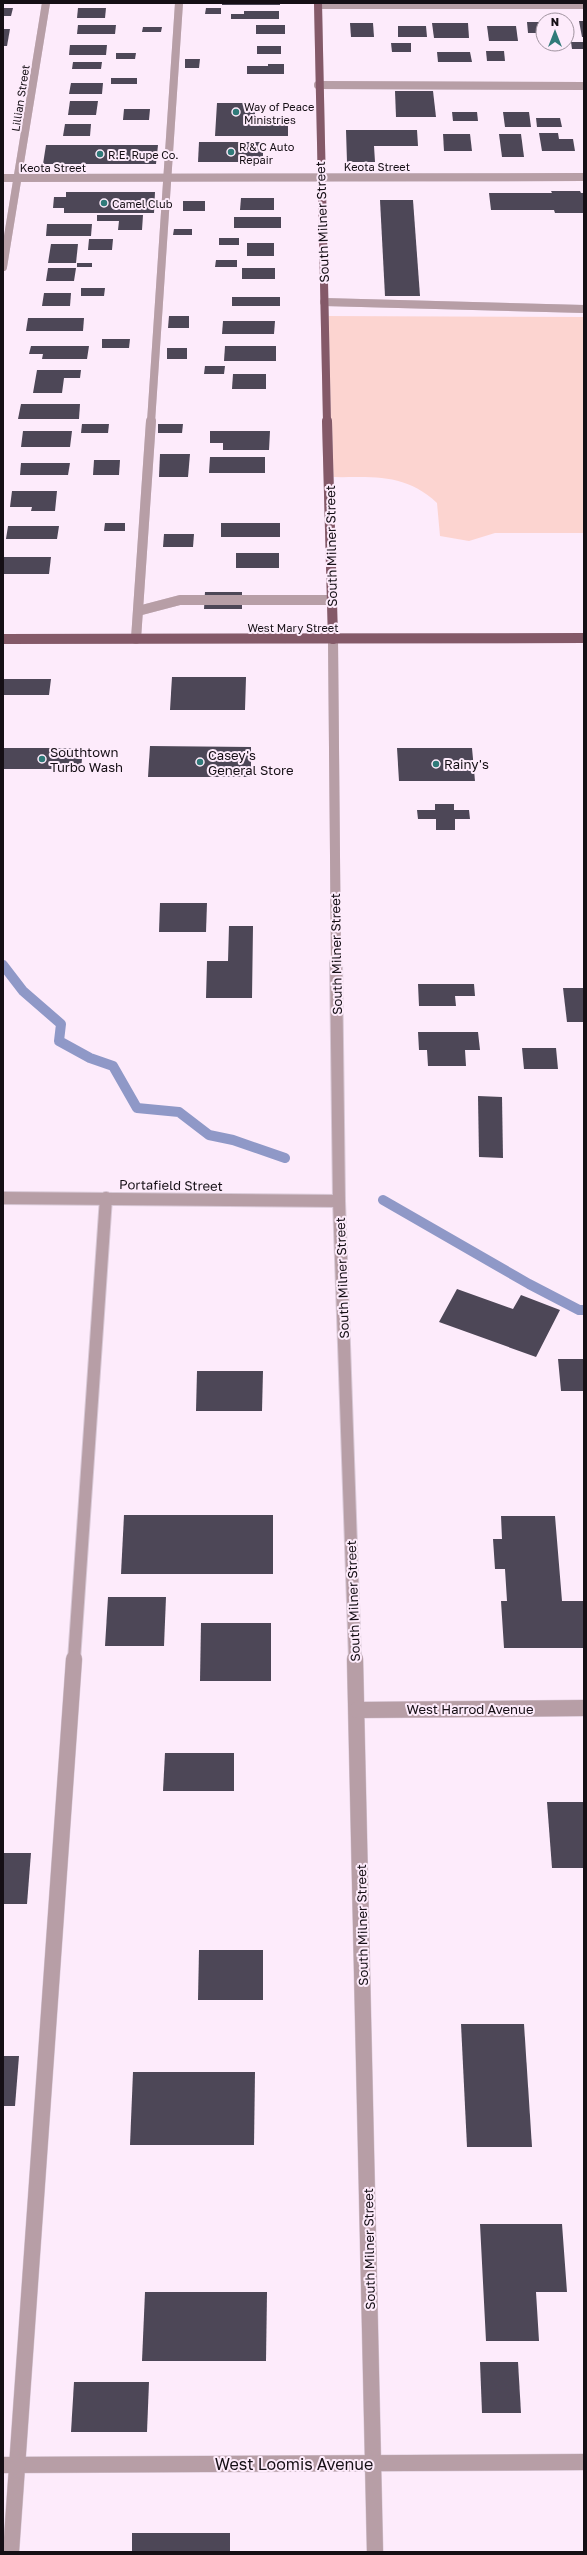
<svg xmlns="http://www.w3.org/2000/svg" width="587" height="2555" viewBox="0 0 587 2555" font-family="'Golos Text',sans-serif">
<rect width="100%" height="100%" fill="#fdebfb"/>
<path fill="#fcd4d0" d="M324,316l260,1v216h-89l-26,8 -29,-5 -3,-33c-33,-31 -66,-25 -108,-26z"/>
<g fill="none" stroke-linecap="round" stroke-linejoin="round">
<g stroke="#8f98c7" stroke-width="10">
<path d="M3,965l20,26 38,33 -2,17 31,17 23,8 24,42 42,4 30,23 24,5 52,18"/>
<path d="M383,1200l146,84 50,26h5"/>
</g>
</g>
<g fill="#4d4757">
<rect x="222" y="3" width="58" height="2"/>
<path d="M3,8h10l-2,8h-8z"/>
<path d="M78,8h28l-1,10h-28z"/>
<path d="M206,8h15v6h-16z"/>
<path d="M244,11h35v8h-48v-5h13z"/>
<path d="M579,21h5v16h-2z"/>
<path d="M527,22h16v11h-15z"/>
<path d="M350,23h23l1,14h-23z"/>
<path d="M432,23h36l1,15h-35z"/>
<path d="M78,25h38l-1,9h-38z"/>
<rect x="256" y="25" width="29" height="9"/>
<path d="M398,26h28l1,11h-29z"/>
<path d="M487,26h29l2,15h-29z"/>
<path d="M143,27h19l-1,5h-19z"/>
<path d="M3,29h7l-3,17h-4z"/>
<path d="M571,42h12l1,7h-12z"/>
<path d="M391,43h20v9h-19z"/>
<path d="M70,45h37l-1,10h-37z"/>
<rect x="257" y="46" width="24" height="8"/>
<path d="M486,51h18l1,10h-18z"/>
<path d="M437,52h33l2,10h-34z"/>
<path d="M116,53h20l-1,6h-19z"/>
<path d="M185,59h15l-1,9h-14z"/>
<path d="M73,62h29l-1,7h-29z"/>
<path d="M268,64h16v10h-37v-8h21z"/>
<rect x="111" y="78" width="26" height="6"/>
<path d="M71,83h32l-1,11h-33z"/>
<path d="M395,91h38l3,26h-40z"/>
<path d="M70,101h28l-2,14h-28z"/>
<path d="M217,103h38v17h33v16h-73z"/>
<path d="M124,109h26l-1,11h-26z"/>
<path d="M452,112h25l1,9h-25z"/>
<path d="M503,112h26l2,15h-26z"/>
<path d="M536,118h24l2,9h-25z"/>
<path d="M65,124h26l-1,12h-27z"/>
<path d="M346,130h71l1,16h-44l1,16h-28z"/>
<path d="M539,133h19l1,6h14l2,12h-33z"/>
<path d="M443,134h27l2,17h-28z"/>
<path d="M499,134h22l3,23h-22z"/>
<path d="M199,142h64v20h-65z"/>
<path d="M46,145h112l-2,19h-113z"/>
<path d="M551,191h29l1,2h3v20h-29l-1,-3h-63l-2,-17h63z"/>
<path d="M66,192h89l-1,21h-90v-5h-11l1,-11h12z"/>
<path d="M241,198h33v12h-34z"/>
<path d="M380,200h33l7,96h-35z"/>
<rect x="183" y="201" width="22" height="10"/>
<path d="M97,215h46l-1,15h-24l1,-9h-22z"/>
<rect x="234" y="217" width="47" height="11"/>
<path d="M47,224h45l-1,12h-45z"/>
<path d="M174,229h18v6h-19z"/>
<rect x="219" y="238" width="20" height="7"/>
<path d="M89,239h24l-1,11h-24z"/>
<rect x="247" y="243" width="27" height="13"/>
<path d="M51,244h27l-2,19h-28z"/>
<path d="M216,260h21v7h-22z"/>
<rect x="77" y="263" width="15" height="4"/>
<path d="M48,268h28l-2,13h-28z"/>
<rect x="242" y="268" width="33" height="11"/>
<path d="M81,288h24l-1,8h-23z"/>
<path d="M44,293h27l-1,13h-28z"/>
<rect x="232" y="297" width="48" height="9"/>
<path d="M169,316h20v12h-21z"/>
<path d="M28,318h56l-1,13h-57z"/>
<path d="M223,321h52l-1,13h-52z"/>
<path d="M102,339h28l-1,9h-27z"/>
<path d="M31,346h58l-2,13h-45l1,-5h-14z"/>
<path d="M225,346h51v15h-52z"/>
<rect x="167" y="348" width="20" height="11"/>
<path d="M205,366h20l-1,8h-20z"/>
<path d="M37,370h44l-1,8h-16l-2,15h-29z"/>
<path d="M233,374h33v15h-34z"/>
<path d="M21,404h59l-1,15h-61z"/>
<path d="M82,424h27l-1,9h-27z"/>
<path d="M158,424h25l-1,9h-24z"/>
<path d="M23,431h49l-2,16h-49z"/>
<path d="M210,431h60l-1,19h-46v-7h-13z"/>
<path d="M160,454h30l-2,23h-29z"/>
<path d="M210,457h55v16h-56z"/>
<path d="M94,460h26l-1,15h-26z"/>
<path d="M21,463h49l-2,12h-48z"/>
<path d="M12,491h45l-2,20h-24l1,-4h-22z"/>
<path d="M105,523h20v8h-21z"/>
<rect x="221" y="523" width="59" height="14"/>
<path d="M8,526h51l-2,13h-51z"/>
<path d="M164,534h30l-1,13h-30z"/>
<rect x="236" y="553" width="43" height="15"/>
<path d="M3,557h48l-2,17h-46z"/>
<path d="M205,592h37v17h-38z"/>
<path d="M172,677h74l-1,33h-75z"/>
<path d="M3,679h48l-2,16h-46z"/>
<path d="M150,746l101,1v30h-103z"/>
<path d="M3,748h80l-2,21h-78z"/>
<path d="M397,748h75l3,33h-76z"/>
<path d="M435,804h19v6h15l1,9h-15v11h-19v-11h-18l-1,-9h18z"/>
<path d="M160,903h47l-1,29h-47z"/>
<path d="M229,926h24l-1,72h-46l1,-37h21z"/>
<path d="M418,984h56l1,12h-20l1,10h-37z"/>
<path d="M563,988h21v34h-17z"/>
<path d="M418,1032h60l2,18h-15l1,16h-38l-1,-16h-8z"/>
<path d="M522,1048h34l2,21h-34z"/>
<path d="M478,1096l24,1 1,61 -24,-1z"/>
<path d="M457,1289l56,20 8,-14 39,15 -24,47 -97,-35z"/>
<path d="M558,1359h26v32h-23z"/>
<path d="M197,1371h66l-1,40h-66z"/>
<path d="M124,1515h149v59h-152z"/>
<path d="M501,1516h54l7,85h21l1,47h-80l-3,-47h6l-2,-32h-10l-2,-30h9z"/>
<path d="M108,1597h58l-2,49h-59z"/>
<path d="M201,1623h70v58h-71z"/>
<path d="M165,1753h69v38h-71z"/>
<path d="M547,1802h37v66h-32z"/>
<path d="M3,1853h28l-4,51h-24z"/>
<path d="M199,1950h64v50h-65z"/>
<path d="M461,2024h63l8,123h-65z"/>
<path d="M3,2056h16l-4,50h-12z"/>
<path d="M133,2072h122l-1,73h-124z"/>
<path d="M480,2224h82l5,68h-31l3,49h-53z"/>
<path d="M145,2292h122l-1,69h-124z"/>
<path d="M480,2362h38l3,51h-39z"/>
<path d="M74,2382h75l-2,50h-76z"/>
<rect x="132" y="2533" width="98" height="19"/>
</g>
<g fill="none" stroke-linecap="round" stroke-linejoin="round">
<defs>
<g id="minor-far3">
<path d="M318,5h266"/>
<path d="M318,85l266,1"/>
<path d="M3,178l581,-1"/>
<path d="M3,267l43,-264"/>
<path d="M324,302l260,7"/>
<path d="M151,422l28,-419"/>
</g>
<g id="minor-far2">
<path d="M138,611l42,-11h152"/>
<path d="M136,639l15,-218"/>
<path d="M333,639l3,325"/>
</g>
<g id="minor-far1">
<path d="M336,963l3,238 16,459"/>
<path d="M3,1198l336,3"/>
<path d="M74,1660l32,-462"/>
</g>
<g id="minor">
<path d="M355,1659l20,893"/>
<path d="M357,1710l227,-2"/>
<path d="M3,2465l581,-3"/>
<path d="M11,2552l63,-893"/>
</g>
<path id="major-far1" d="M318,3l9,419"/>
<g id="major">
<path d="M327,421l6,218"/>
<path d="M3,639l581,-1"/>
</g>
</defs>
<use href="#minor-far3" stroke="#d8c8d6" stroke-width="8"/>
<use href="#minor-far2" stroke="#d8c8d6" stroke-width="10"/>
<use href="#minor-far1" stroke="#d8c8d6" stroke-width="14"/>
<use href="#minor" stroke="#d8c8d6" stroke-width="17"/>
<use href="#major-far1" stroke="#d8c8d6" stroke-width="8"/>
<use href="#major" stroke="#d8c8d6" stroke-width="10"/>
<use href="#minor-far3" stroke="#b79ea6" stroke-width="8"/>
<use href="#minor-far2" stroke="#b79ea6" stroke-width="10"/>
<use href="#minor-far1" stroke="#b79ea6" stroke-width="12"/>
<use href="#minor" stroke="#b79ea6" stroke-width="16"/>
<use href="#major-far1" stroke="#845968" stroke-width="8"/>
<use href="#major" stroke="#845968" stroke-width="10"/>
</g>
<g fill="#307a79" stroke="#fdebfb" stroke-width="1.5">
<circle cx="236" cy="112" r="4"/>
<circle cx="231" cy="152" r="4"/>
<circle cx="100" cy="154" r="4"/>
<circle cx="104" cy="203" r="4"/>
<circle cx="42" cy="759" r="4"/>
<circle cx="200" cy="762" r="4"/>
<circle cx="436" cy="764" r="4"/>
</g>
<g text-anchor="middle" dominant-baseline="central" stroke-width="4" stroke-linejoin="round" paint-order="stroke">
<g font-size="11" fill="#150f15" stroke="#fdebfb">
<text transform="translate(20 98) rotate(-81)">Lillian Street</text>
<text x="377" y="166">Keota Street</text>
<text x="53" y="167">Keota Street</text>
<text x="293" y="627">West Mary Street</text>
</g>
<g font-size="11" fill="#150f15" stroke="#fdebfb" text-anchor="start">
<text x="244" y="106">Way of Peace<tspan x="244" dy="13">Ministries</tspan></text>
<text x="239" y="146">R &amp; C Auto<tspan x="239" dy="13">Repair</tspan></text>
<text x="108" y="154">R.E. Rupe Co.</text>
<text x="112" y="203">Camel Club</text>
</g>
<g font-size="13" fill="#150f15" stroke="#fdebfb">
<text transform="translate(322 222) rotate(-92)">South Milner Street</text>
<text transform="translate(331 546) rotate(-91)">South Milner Street</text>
<text transform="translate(336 954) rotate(-91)">South Milner Street</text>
<text transform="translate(171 1185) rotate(1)">Portafield Street</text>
<text transform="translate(342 1278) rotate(-92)">South Milner Street</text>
<text transform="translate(353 1601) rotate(-92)">South Milner Street</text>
<text x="470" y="1709">West Harrod Avenue</text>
<text transform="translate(362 1925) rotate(-91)">South Milner Street</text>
<text transform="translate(369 2249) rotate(-91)">South Milner Street</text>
</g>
<g font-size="13" fill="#150f15" stroke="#fdebfb" text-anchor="start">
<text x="50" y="752">Southtown<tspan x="50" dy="15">Turbo Wash</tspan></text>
<text x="208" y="755">Casey's<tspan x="208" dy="15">General Store</tspan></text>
<text x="444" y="764">Rainy's</text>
</g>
<g font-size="16" fill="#150f15" stroke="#fdebfb">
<text x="294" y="2464">West Loomis Avenue</text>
</g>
</g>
<rect width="587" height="2555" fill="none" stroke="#150f15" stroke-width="8"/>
<g transform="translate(555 32)"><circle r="19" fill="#fdebfb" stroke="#a0939f"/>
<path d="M0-3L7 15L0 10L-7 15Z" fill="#307a79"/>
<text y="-6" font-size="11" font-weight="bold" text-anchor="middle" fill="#150f15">N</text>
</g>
</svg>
